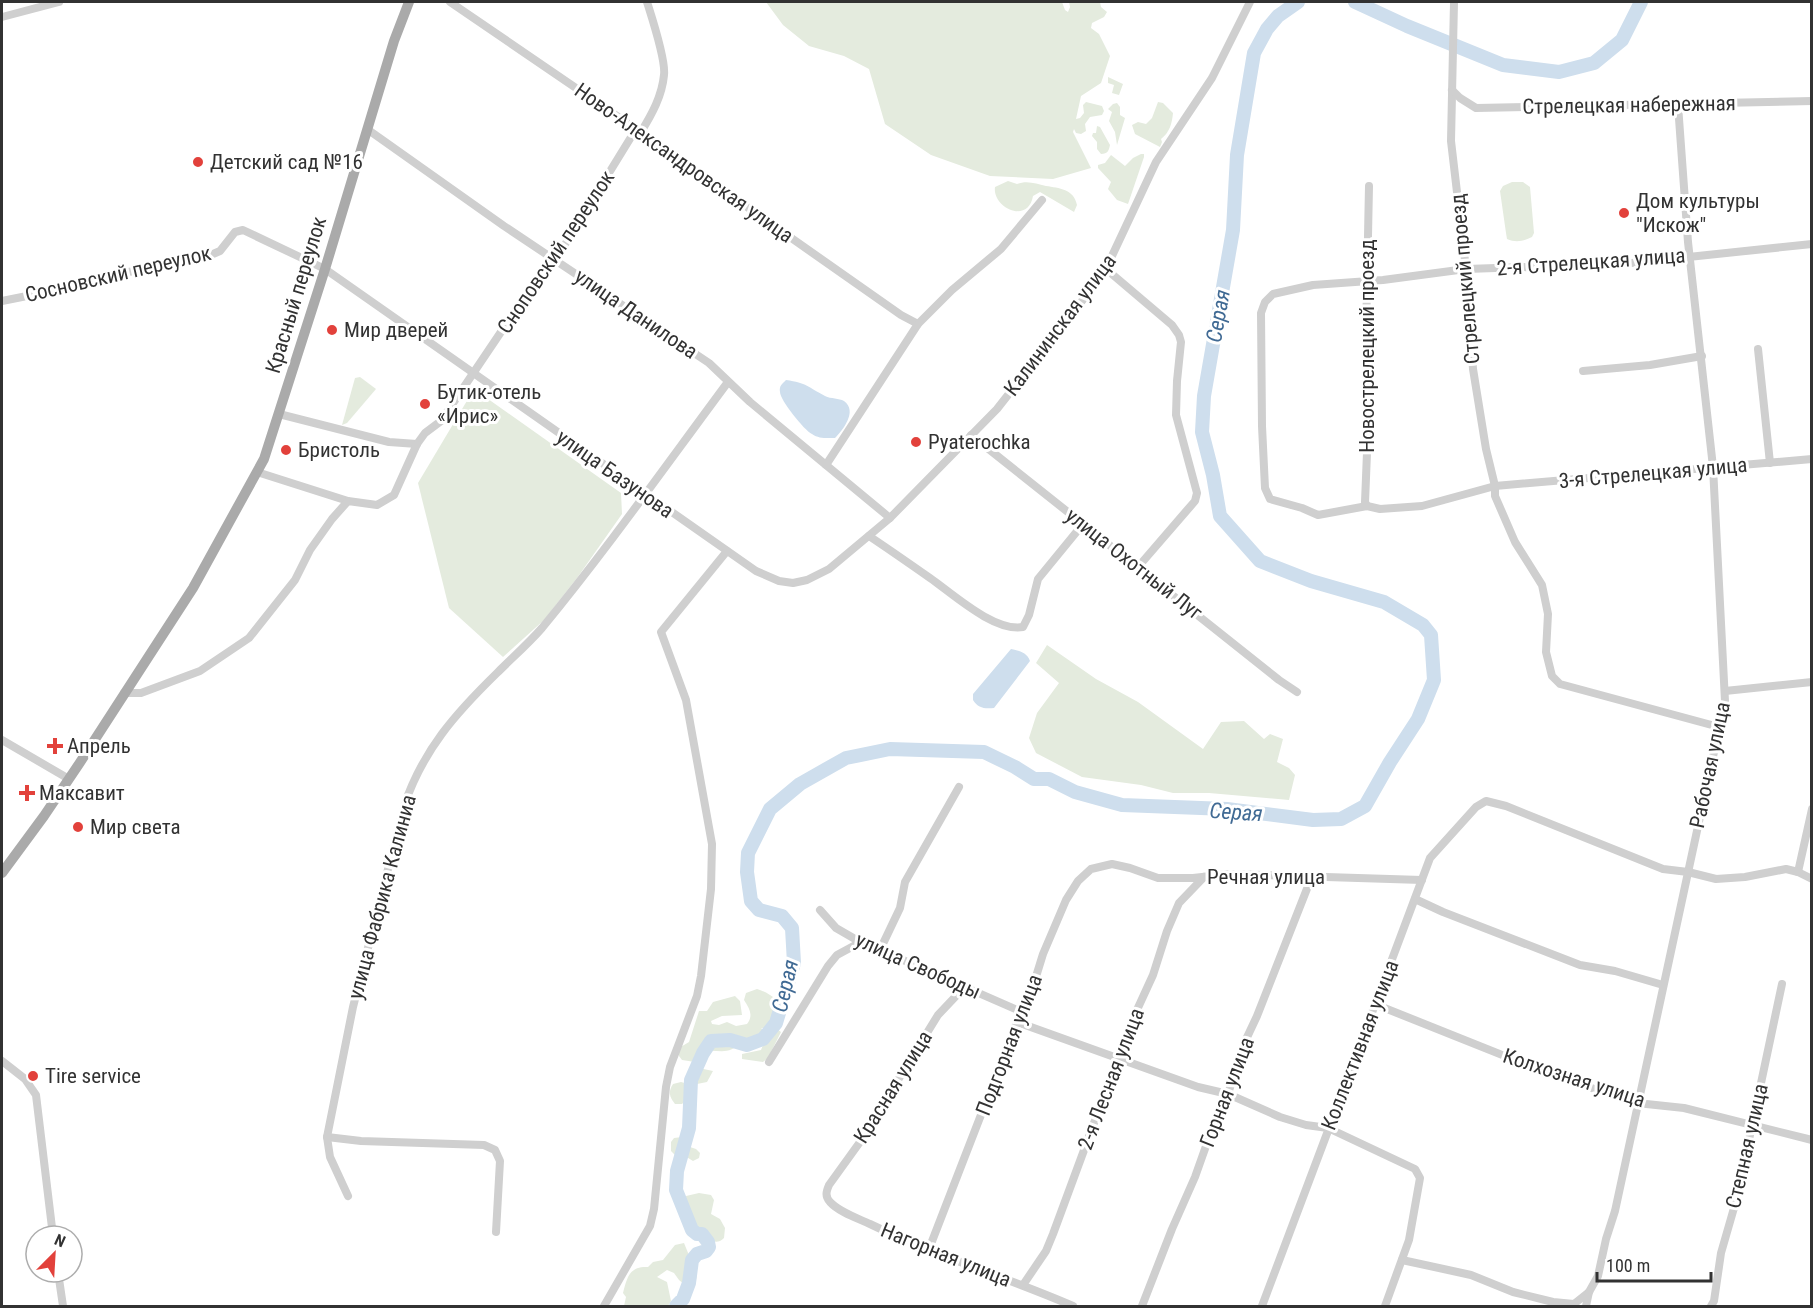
<svg xmlns="http://www.w3.org/2000/svg" width="1813" height="1308" viewBox="0 0 1813 1308" font-family="'Roboto Condensed',sans-serif">
<rect width="100%" height="100%" fill="#fff"/>
<g fill="#e4ebde">
<path d="M766,2h296l3,8 3,2 2,-5 -1,-5h31l1,5 6,5 -3,5 -12,6 -1,5 8,6 11,22 -9,27 -20,13 -5,23 4,-1 4,-5 -1,-8 3,-3 16,4 2,5 -2,4 -12,2 -5,7 1,7 -5,3 -5,-1 -2,-4 -1,3 18,36 -38,11 -63,-3 -59,-21 -46,-31 -16,-55 -25,-13 -35,-10 -26,-21z"/>
<path d="M1108,77l15,7 -4,11 -7,-2 2,-8 -6,-2z"/>
<path d="M1158,102l5,1 10,10c-1,10 -3,19 -12,26l1,3 -2,5 -25,-13 -3,-9 6,-3 8,2 6,-6z"/>
<path d="M1117,103l3,4v8l5,3 -8,27 -2,-13 -6,-11 3,-9 -4,-3 5,-5z"/>
<path d="M1097,126l3,1 10,18c-1,5 -2,9 -9,9l-4,-5v-7l-5,-6 1,-3h3z"/>
<path d="M1141,154h3v3l-16,47 -11,-4 -9,-11 3,-7 -13,-14v-3l7,-2 6,-8 14,11 8,-8z"/>
<path d="M1008,181l9,3c11,-4 19,0 29,2 13,2 28,3 31,19l-3,7 -34,-20 -7,4c-5,29 -41,11 -38,-9z"/>
<path d="M1512,182h11l7,5 4,46 -2,4c-8,4 -16,6 -25,2l-1,-6 -6,-42 3,-5z"/>
<path d="M360,377l16,12 -29,34 -5,2 13,-47z"/>
<path d="M474,389l147,104 1,21 -45,64 -33,42 -41,37 -54,-49 -31,-125z"/>
<path d="M1047,645l49,34 42,23 65,47 18,-27 23,-1 20,18 6,-5 13,5 -6,23 12,6 6,7 -6,25 -80,-7h-36l-32,-8 -59,-8 -46,-24 -7,-15 8,-25 22,-30 -23,-20z"/>
<path d="M757,989c21,7 30,19 17,39h-13l6,4 1,5 -3,3 -23,1c-15,18 -26,5 -45,12l1,7 -3,2 -13,-2 -3,-4v-8l10,-6 10,-31h8l6,-9 22,-6 5,5 2,14 -20,1 -11,5 1,3 7,1 8,-3 9,4 11,-2c7,-9 2,-16 -3,-24l2,-7z"/>
<path d="M777,1029l4,3 -13,26 -5,4 -21,-3v-5l19,-4 2,-5 8,-5 2,-9z"/>
<path d="M694,1067l19,4 -6,11 -10,2 -7,-1 -1,-5z"/>
<path d="M681,1082l7,2 -2,16 -4,4h-7c-6,-8 -7,-12 -2,-20z"/>
<path d="M682,1137l5,5v4l9,3 4,4 -1,5 -6,3 -8,-5h-9l-5,-5v-9l3,-4z"/>
<path d="M699,1193l12,2 3,5 -3,14 9,5 5,9 -1,10c-9,9 -17,0 -22,-7l-7,-2 -6,-8 -6,-21 3,-4z"/>
<path d="M684,1243l13,32 -2,10h-10l-6,-5 -5,-7 -7,-3 -10,7 10,5 4,19 -3,5h-44l2,-9 -3,-4c4,-15 6,-27 25,-26l5,-5 10,-2 12,-15z"/>
</g>
<g fill="#cedeed">
<path d="M786,380c21,3 22,7 39,16 6,3 14,2 19,5 14,10 -1,29 -9,37 -8,0 -16,1 -23,-4 -8,-4 -32,-34 -32,-42 -1,-6 2,-8 6,-12z"/>
<path d="M1011,649c8,2 16,3 19,12l-36,47c-10,1 -16,0 -21,-8v-6z"/>
</g>
<g fill="none" stroke-linecap="round" stroke-linejoin="round">
<g stroke="#cedeed" stroke-width="14">
<path d="M1355,2l52,24 96,39 56,7 35,-9 28,-23 19,-38"/>
<path d="M676,1306l7,-7 6,-16 3,-23 5,-6 9,-3 3,-4 -1,-5 -6,-8h-5l-5,-4 -16,-40 1,-19 12,-43 2,-48 12,-27 8,-12 19,-1 17,5 16,-6 13,-16 18,-60 -2,-35 -10,-12 -23,-6 -8,-9 -4,-29 1,-19 22,-44 30,-25 46,-26 44,-9 94,3 31,15 19,12h15l26,13 47,13 105,4 86,11 28,-1 24,-13 25,-44 28,-43 16,-39 -3,-45 -8,-10 -39,-23 -73,-21 -51,-20 -40,-45 -7,-41 -11,-43 2,-36 29,-166 4,-75 17,-102 13,-24 11,-13 20,-14"/>
</g>
<g stroke="#cfcfcf" stroke-width="8">
<path d="M450,2l186,127 265,186 17,9"/>
<path d="M1454,2l-3,139 15,128 7,100 13,80 9,37v10l20,46 27,43 6,29 -2,38 6,24 8,8 159,43"/>
<path d="M2,17l57,-15"/>
<path d="M1452,90l8,8 16,10 336,-7"/>
<path d="M367,129l137,97 205,137 41,39 140,116"/>
<path d="M641,132c11,-18 21,-36 23,-57 2,-15 -12,-57 -17,-73"/>
<path d="M1812,244l-190,20 -156,5 -83,11 -70,5 -40,9 -8,8 -4,11 1,113 3,62 5,11 32,9 16,7 49,-9 13,3 42,-3 73,-20 317,-27"/>
<path d="M1106,269l66,56 7,10 2,7 -4,39 -1,34 21,78 -2,8 -57,66"/>
<path d="M2,301l90,-18 31,-10 59,-11 31,-8 7,-3 15,-19 8,-2 82,39 431,302 23,10 14,2 14,-3 22,-11 61,-51 107,-109 107,-136 52,-111 56,-84 38,-76"/>
<path d="M1758,349l12,114"/>
<path d="M1583,371l67,-6 52,-9"/>
<path d="M279,414l110,28 28,2"/>
<path d="M971,435l308,245 18,12"/>
<path d="M826,465l92,-141 34,-34 49,-41 41,-49"/>
<path d="M257,472l91,29"/>
<path d="M1367,506l-2,-4 3,-74 -2,-92 3,-150"/>
<path d="M869,536c21,14 41,28 61,42 23,16 64,54 93,49l6,-12 9,-36 45,-55"/>
<path d="M1725,691l87,-9"/>
<path d="M124,693h17l59,-22 49,-33 46,-58 15,-30 22,-31 16,-18 29,4 17,-10 23,-51 8,-11 16,-12 70,-104 50,-66 75,-122"/>
<path d="M2,740l67,39"/>
<path d="M1798,872l14,-63"/>
<path d="M1415,899l28,13 137,53 35,6 48,14"/>
<path d="M820,910l16,18 19,11 167,73"/>
<path d="M880,950l20,-42 5,-26 54,-95"/>
<path d="M969,989l-13,7 -18,19 -78,127 -31,43c-3,7 -4,11 1,17 9,10 27,16 40,22 66,32 136,53 203,82"/>
<path d="M1377,1005l178,71 82,27 47,5 128,32"/>
<path d="M1017,1022l181,65 30,7 52,23 26,8 22,3 87,41 5,9 -11,62 -24,66"/>
<path d="M2,1061l23,18 11,16 17,141"/>
<path d="M769,1062l59,-96 9,-11 24,-13"/>
<path d="M327,1137l34,4 123,4 11,5 5,11 -4,71"/>
<path d="M348,1196l-18,-39 -3,-20 26,-130 51,-201c19,-56 51,-92 93,-133 15,-15 31,-29 45,-45 65,-79 125,-164 186,-246"/>
<path d="M929,1249l88,-227 13,-26 13,-42 23,-54 12,-19 13,-12 21,-5 18,4 28,10h35l36,-4 193,6"/>
<path d="M1402,1260l69,15 42,17 40,10 21,2 15,-12"/>
<path d="M58,1272l5,34"/>
<path d="M1023,1285l23,-34 7,-17 78,-211 22,-48 14,-44 12,-28 25,-26"/>
<path d="M604,1306l46,-80 4,-17 12,-122 4,-20 27,-71 4,-20 10,-87 1,-45 -26,-144 -25,-68 66,-81"/>
<path d="M1142,1306l30,-77 23,-52 22,-62 11,-21 14,-46 15,-32 55,-140"/>
<path d="M1262,1306l81,-215 7,-12 8,-29 72,-192 46,-51 10,-6 20,5 157,63 25,3 28,7 29,-2 41,-8 12,3 14,7"/>
<path d="M1586,1306l3,-14 9,-16 8,-37 9,-28 110,-510 -12,-234 -25,-225 -10,-137"/>
<path d="M1711,1306l3,-5 7,-48 15,-52 46,-217"/>
</g>
<path stroke="#aaa" stroke-width="10" d="M2,873l42,-57 35,-52 114,-176 71,-129 61,-190 69,-228 15,-39"/>
</g>
<g fill="#e2413b" stroke="#fff" stroke-width="2">
<circle cx="198" cy="162" r="6"/>
<circle cx="1624" cy="213" r="6"/>
<circle cx="332" cy="330" r="6"/>
<circle cx="425" cy="404" r="6"/>
<circle cx="916" cy="442" r="6"/>
<circle cx="286" cy="450" r="6"/>
<path d="M52 737h6v6h6v6h-6v6h-6v-6h-6v-6h6z"/>
<path d="M24 784h6v6h6v6h-6v6h-6v-6h-6v-6h6z"/>
<circle cx="78" cy="827" r="6"/>
<circle cx="33" cy="1076" r="6"/>
</g>
<g text-anchor="middle" dominant-baseline="central" stroke-width="6" stroke-linejoin="round" paint-order="stroke">
<g font-size="21" fill="#323232" stroke="#fff">
<text transform="translate(1629 105) rotate(-1)">Стрелецкая набережная</text>
<text transform="translate(684 163) rotate(35)">Ново-Александровская улица</text>
<text transform="translate(556 252) rotate(-56)">Сноповский переулок</text>
<text transform="translate(1591 262) rotate(-4)">2-я Стрелецкая улица</text>
<text transform="translate(118 274) rotate(-13)">Сосновский переулок</text>
<text transform="translate(1465 279) rotate(-95)">Стрелецкий проезд</text>
<text transform="translate(296 295) rotate(-73)">Красный переулок</text>
<text transform="translate(636 314) rotate(34)">улица Данилова</text>
<text transform="translate(1060 325) rotate(-53)">Калининская улица</text>
<text transform="translate(1367 346) rotate(-90)">Новострелецкий проезд</text>
<text transform="translate(1653 473) rotate(-5)">3-я Стрелецкая улица</text>
<text transform="translate(615 474) rotate(35)">улица Базунова</text>
<text transform="translate(1134 564) rotate(38)">улица Охотный Луг</text>
<text transform="translate(1710 765) rotate(-78)">Рабочая улица</text>
<text x="1266" y="877">Речная улица</text>
<text transform="translate(382 897) rotate(-75)">улица Фабрика Калиниа</text>
<text transform="translate(918 966) rotate(24)">улица Свободы</text>
<text transform="translate(1009 1045) rotate(-69)">Подгорная улица</text>
<text transform="translate(1360 1045) rotate(-69)">Коллективная улица</text>
<text transform="translate(1574 1078) rotate(18)">Колхозная улица</text>
<text transform="translate(1111 1079) rotate(-69)">2-я Лесная улица</text>
<text transform="translate(893 1087) rotate(-58)">Красная улица</text>
<text transform="translate(1227 1092) rotate(-69)">Горная улица</text>
<text transform="translate(1747 1146) rotate(-77)">Степная улица</text>
<text transform="translate(946 1255) rotate(22)">Нагорная улица</text>
</g>
<g font-size="21" fill="#323232" stroke="#fff" text-anchor="start">
<text x="210" y="162">Детский сад №16</text>
<text x="1636" y="201">Дом культуры<tspan x="1636" dy="24">"Искож"</tspan></text>
<text x="344" y="330">Мир дверей</text>
<text x="437" y="392">Бутик-отель<tspan x="437" dy="24">«Ирис»</tspan></text>
<text x="928" y="442">Pyaterochka</text>
<text x="298" y="450">Бристоль</text>
<text x="67" y="746">Апрель</text>
<text x="39" y="793">Максавит</text>
<text x="90" y="827">Мир света</text>
<text x="45" y="1076">Tire service</text>
</g>
<g font-size="22" font-style="italic" fill="#406a94" stroke="#fff">
<text transform="translate(1218 316) rotate(-80)">Серая</text>
<text transform="translate(1236 812) rotate(4)">Серая</text>
<text transform="translate(785 986) rotate(-77)">Серая</text>
</g>
</g>
<rect width="1813" height="1308" fill="none" stroke="#323232" stroke-width="6"/>
<g transform="translate(54 1254) rotate(24)"><circle r="28" fill="#ffffff" stroke="#adadad" stroke-width="1.5"/>
<path d="M0-4.5L10 22L0 15L-10 22Z" fill="#e2413b"/>
<text y="-9" font-size="16" font-weight="bold" text-anchor="middle" fill="#323232">N</text>
</g>
<path d="M1597 1272v9h114v-9" fill="none" stroke="#323232" stroke-width="3"/>
<text x="1606" y="1272" font-size="18" fill="#323232" stroke="#ffffff" stroke-width="4.5" paint-order="stroke">100 m</text>
</svg>
